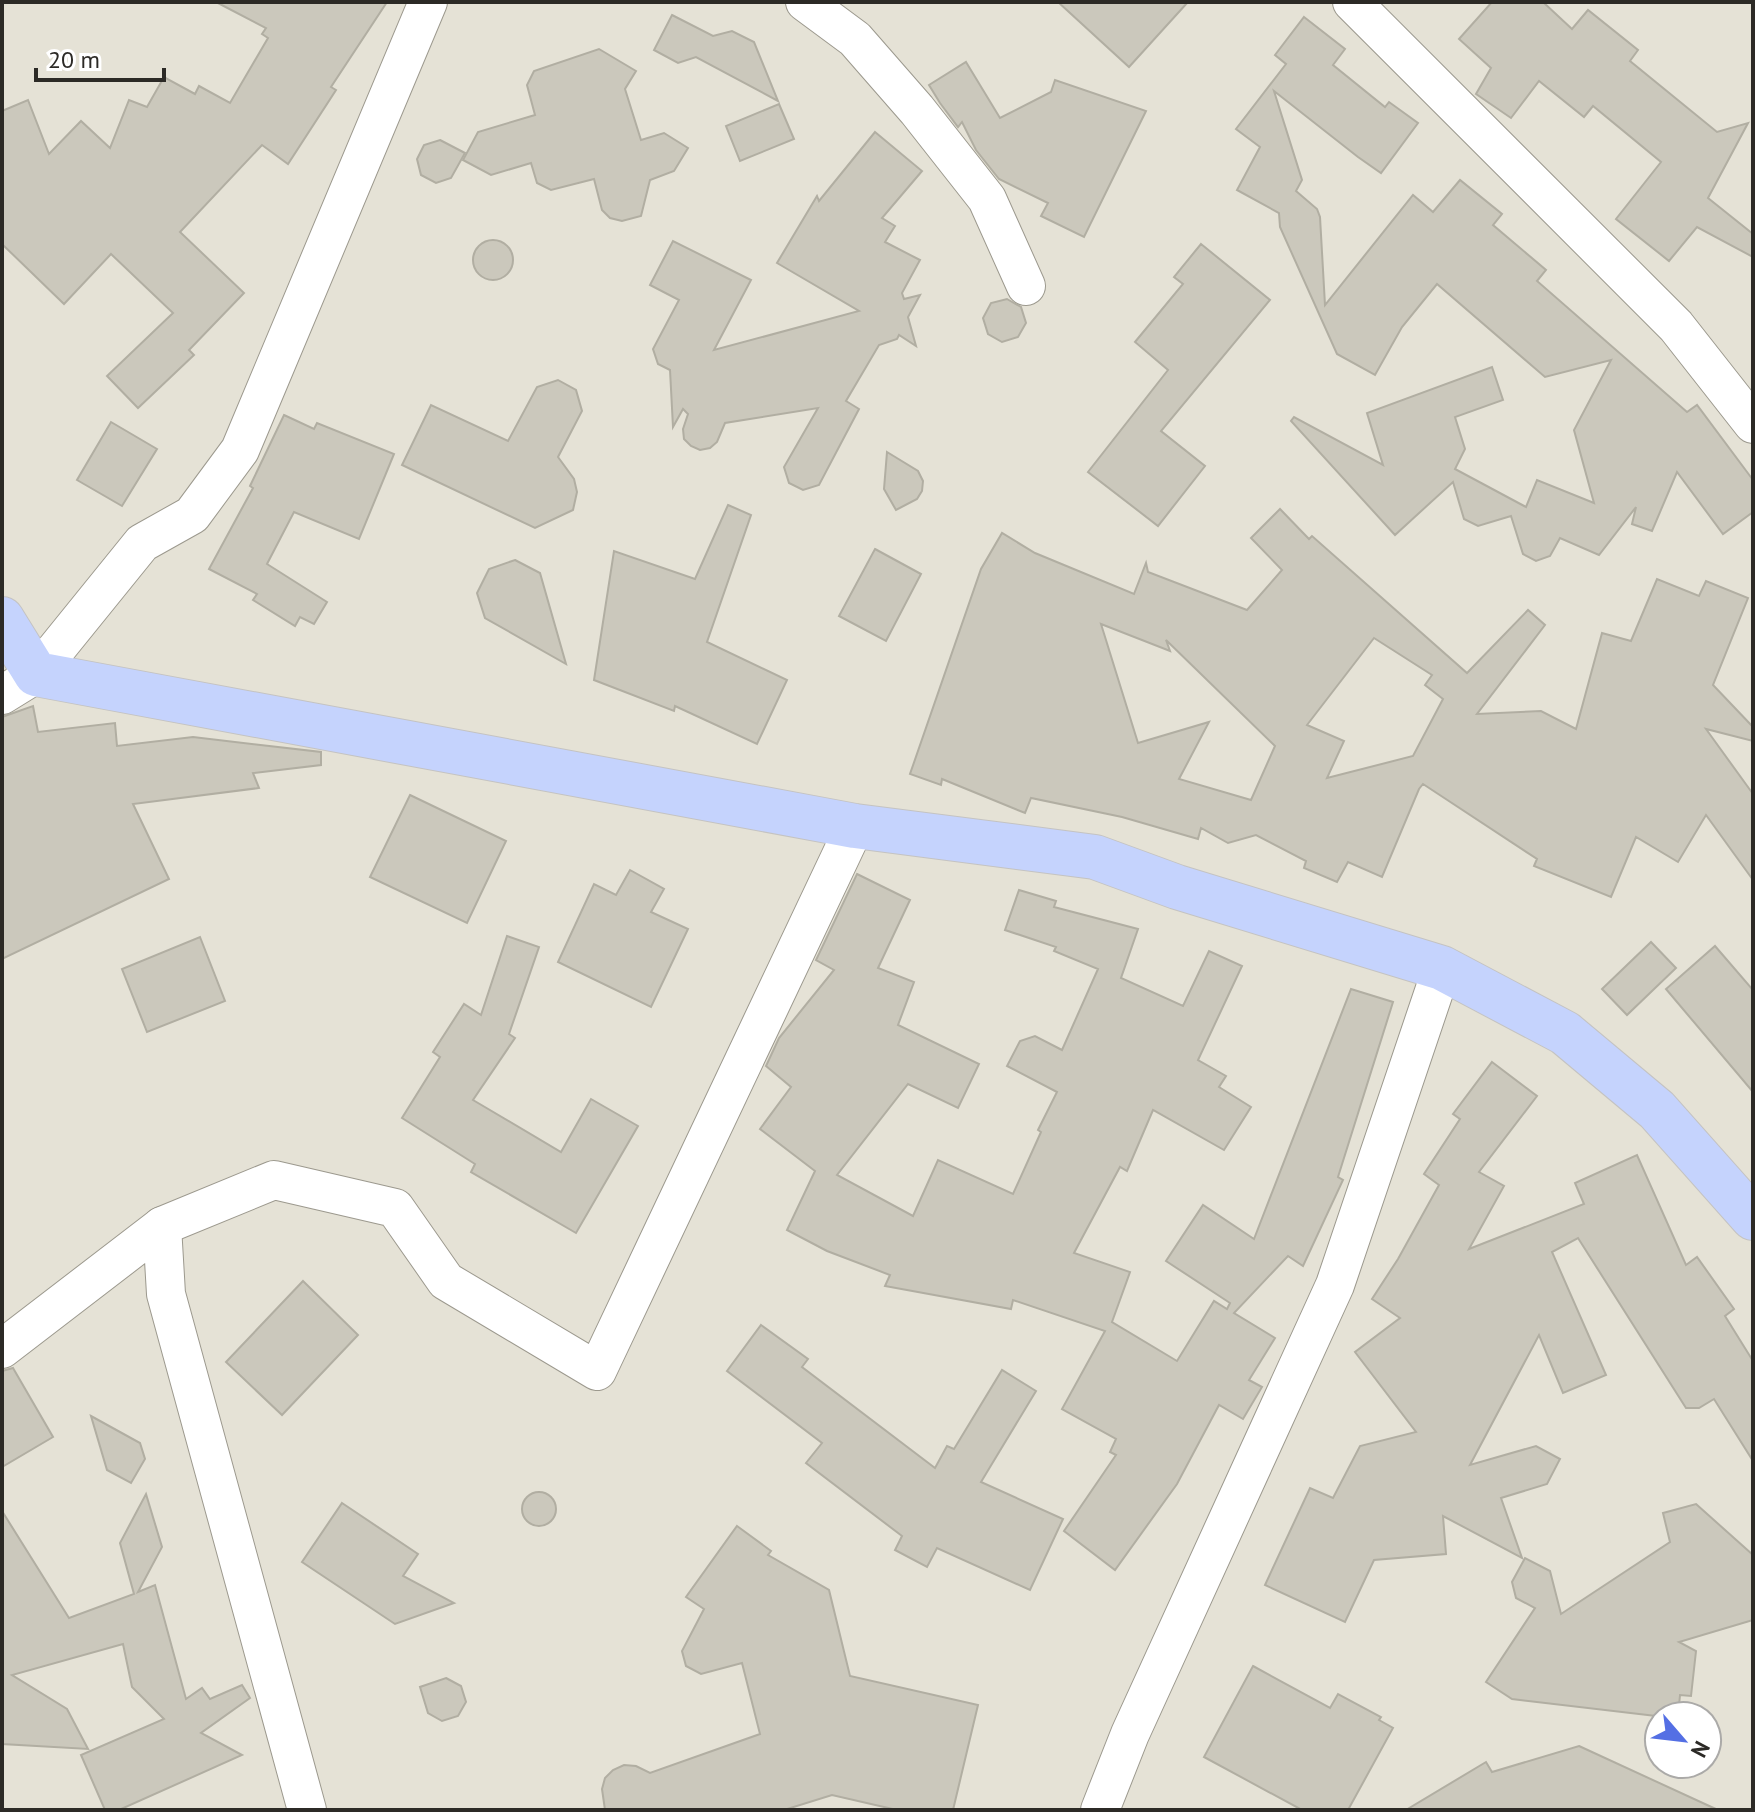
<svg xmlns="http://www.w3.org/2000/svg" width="1755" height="1812" viewBox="0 0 1755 1812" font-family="'PT Sans',sans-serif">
<rect width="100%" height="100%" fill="#e5e2d6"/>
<g fill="#cbc8bc" stroke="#b1aea2" stroke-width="2" fill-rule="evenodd">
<path d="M216,2h171l-56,85 5,3 -48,74 -26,-19 -82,87 64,61 -55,57 5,5 -56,53 -31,-32 66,-63 -62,-59 -47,50 -62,-60v-133l26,-11 21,54 32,-33 29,27 19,-48 18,7 17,-30 31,17 4,-8 31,17 38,-65 -6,-4 4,-6z"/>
<path d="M1058,2h130l-59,65z"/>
<path d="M1492,2h51l29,27 16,-19 50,40 -8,11 87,71 31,-9 -40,75 45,36v23l-56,-30 -28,34 -53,-42 45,-57 -68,-56 -9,11 -45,-36 -28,37 -35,-24 15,-26 -32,-29z"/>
<path d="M672,15l41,21 19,-5 22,11 24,59 -82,-44 -18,6 -24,-13z"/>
<path d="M1304,17l41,32 -12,16 52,42 4,-5 29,21 -37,50 -23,-16 -84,-66 28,89 -6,11 21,18 3,8 5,88 88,-110 20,17 27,-32 42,34 -9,11 53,45 -9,11 150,131 10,-7 56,75v32l-30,22 -46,-62 -25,59 -20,-7 4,-17 -37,48 -39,-17 -10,18 -14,5 -13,-7 -12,-38 -33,10 -14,-7 -11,-37 -58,53 -104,-114 3,-4 89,48 -16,-52 125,-46 11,33 -48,17 10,32 -10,20 71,38 11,-27 57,23 -20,-73 37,-70 -66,17 -108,-93 -35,43 -27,48 -38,-21 -57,-127 -1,-14 -42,-23 23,-43 -24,-18 50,-65 -11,-9z"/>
<path d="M599,49l37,22 -11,18 16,51 23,-7 24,15 -14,23 -24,9 -9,36 -19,5 -12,-3 -8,-8 -8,-31 -43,11 -14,-7 -6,-20 -40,12 -28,-15 15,-28 57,-17 -8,-30 7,-14z"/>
<path d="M966,62l34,56 51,-26 4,-12 91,31 -62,126 -43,-21 7,-13 -49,-24 -23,-29 -14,-28 -4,5 -18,-24 -11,-18z"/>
<path d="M779,104l15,35 -54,22 -14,-35z"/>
<path d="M875,132l47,39 -40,47 13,8 -10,16 35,18 -18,33 2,6 16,-4 -12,22 8,29 -17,-11 -2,4 -18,6 -33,56 13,8 -40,76 -16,5 -14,-7 -5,-16 34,-59 -93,15 -8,19 -7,6 -10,2 -9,-4 -7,-7 -1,-10 5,-15 -5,-5 -10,18 -3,-57 -12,-6 -5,-15 26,-49 -29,-15 23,-44 78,39 -37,70 145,-39 -82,-48 40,-67 2,5z"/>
<path d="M440,140l25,13 -14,25 -15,5 -15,-8 -4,-16 7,-14z"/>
<circle cx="493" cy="260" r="20"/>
<path d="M1201,244l69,56 -109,131 44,35 -47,60 -70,-54 80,-102 -33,-28 48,-58 -9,-7z"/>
<path d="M1007,299l14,8 5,16 -8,14 -16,5 -14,-8 -5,-16 8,-15z"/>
<path d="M558,380l18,10 6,21 -24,46 16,22 3,13 -4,18 -38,18 -133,-63 29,-60 77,36 29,-54z"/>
<path d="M284,415l30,14 3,-6 77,31 -35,85 -65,-27 -27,52 60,38 -13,22 -14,-7 -5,9 -42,-26 4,-6 -48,-25 44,-81 -3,-2z"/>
<path d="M111,422l46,27 -35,57 -45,-26z"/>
<path d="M887,452l31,19 5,10 -1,10 -5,8 -21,11 -12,-21z"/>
<path d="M728,505l23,10 -44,127 80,38 -30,64 -82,-38 -1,5 -80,-31 20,-129 81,28z"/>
<path d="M1280,509l29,30 3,-3 155,137 61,-63 17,15 -68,89 64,-3 35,18 26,-96 29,8 26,-62 42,17 7,-15 42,17 -35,87 40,42v14l-47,-12 47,65v86l-47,-65 -28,47 -42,-25 -25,60 -77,-31 3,-7 -114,-75 -4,5 -37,88 -34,-15 -11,20 -33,-14 2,-7 -50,-26 -28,8 -27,-15 -3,11 -76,-22 -91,-19 -6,15 -83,-34 -1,6 -31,-11 71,-205 21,-36 33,20 99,41 12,-31 2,9 99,38 35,-40 -31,-32zM1101,624l69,27 -4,-11 109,106 -24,54 -72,-21 30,-57 -71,21zM1374,638l58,37 -7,10 18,14 -30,57 -86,22 17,-37 -37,-16z"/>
<path d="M875,549l46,25 -35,67 -47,-25z"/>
<path d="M515,560l25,13 26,91 -81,-46 -8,-25 12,-24z"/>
<path d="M33,706l5,26 77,-9 2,23 76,-9 128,15v13l-68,8 6,15 -126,16 36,75 -167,80v-242z"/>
<path d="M410,795l96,46 -39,82 -97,-46z"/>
<path d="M630,870l34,19 -13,23 37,17 -37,78 -93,-45 36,-78 22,11z"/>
<path d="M857,874l53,26 -32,68 36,14 -16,43 81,39 -21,44 -50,-24 -71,91 76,41 25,-56 75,34 28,-62 -3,-2 19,-38 -50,-26 13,-25 15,-5 27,14 36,-81 -44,-18 2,-4 -51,-17 14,-40 37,11 -2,6 84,22 -17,49 62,28 26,-55 33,15 -44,94 28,16 -7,11 32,20 -27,43 -71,-40 -26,61 -7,-4 -46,86 56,19 -18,50 65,39 37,-60 13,8 3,-6 -64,-42 37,-56 51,34 97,-250 42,13 -55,175 5,3 -40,86 -15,-10 -54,57 41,25 -26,42 13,7 -19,32 -24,-14 -42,79 -62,86 -51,-39 52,-76 -6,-3 6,-13 -54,-30 43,-78 -92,-31 -2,9 -126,-23 5,-11 -63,-24 -40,-21 28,-59 -55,-42 31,-42 -25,-21 13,-28 55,-68 -18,-10z"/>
<path d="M507,936l32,11 -30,87 6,4 -42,62 88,52 30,-53 47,27 -62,107 -105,-61 4,-8 -73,-46 38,-61 -7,-5 31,-48 17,11z"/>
<path d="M200,937l25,64 -78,31 -25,-63z"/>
<path d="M1651,942l25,26 -49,47 -25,-26z"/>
<path d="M1715,946l38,44v102l-87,-103z"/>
<path d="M1492,1062l45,34 -58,76 25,14 -35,63 115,-45 -9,-21 62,-28 49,110 11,-8 37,52 -9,7 28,45v100l-39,-62 -15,9h-13l-108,-170 -26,14 54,123 -43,18 -24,-58 -69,130 66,-19 24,13 -13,25 -46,14 21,60 -79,-42 3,38 -72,6 -29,62 -80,-37 45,-97 23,10 27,-52 56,-14 -61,-80 45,-34 -28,-19 26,-40 41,-74 -15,-11 36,-55 -7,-5z"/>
<path d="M303,1281l55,54 -76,80 -56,-53z"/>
<path d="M761,1325l47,34 -6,8 133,101 12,-22 7,3 48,-79 34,21 -55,91 82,37 -33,71 -93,-42 -10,19 -32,-17 7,-14 -96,-73 16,-20 -95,-72z"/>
<path d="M13,1368l40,69 -51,30v-96z"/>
<path d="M91,1416l49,27 5,16 -14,24 -24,-13z"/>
<circle cx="539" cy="1509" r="17"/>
<path d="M146,1494l16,53 -24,45 17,-7 31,114 16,-11 8,11 32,-14 8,13 -49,35 41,22 -123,55h-14l-24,-55 83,-36 -32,-32 -9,-43 -111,31 55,34 21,40 -86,-5v-233l67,107 65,-24 -14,-51z"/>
<path d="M342,1503l76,51 -15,22 51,27 -59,21 -93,-62z"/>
<path d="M1696,1504l57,51v65l-74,22 17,9 -5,45 -11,-1 -2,21h-22l-144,-17 -26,-17 49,-74 -19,-10 -4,-16 13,-24 25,13 11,43 109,-72 -7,-29z"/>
<path d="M737,1526l34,25 -3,4 61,35 21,86 128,29 -25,105h-56l-65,-15 -48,15h-179l-3,-21 3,-11 8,-8 11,-5 12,1 14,7 110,-39 -18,-71 -41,11 -15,-8 -4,-15 22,-42 -18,-12z"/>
<path d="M1253,1666l77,42 8,-14 43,23 -2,3 14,8 -45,82h-46l-98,-53z"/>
<path d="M446,1678l15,8 5,16 -8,14 -16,5 -14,-8 -8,-26z"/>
<path d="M1579,1746l139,64h-312l80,-48 6,10z"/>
</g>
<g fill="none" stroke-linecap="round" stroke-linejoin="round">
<defs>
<g id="street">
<path d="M805,2l50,37 62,71 70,89 39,87"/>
<path d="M1352,2l324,324 77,98"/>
<path d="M2,695l34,-21 106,-131 50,-28 48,-65 188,-448"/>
<path d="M162,1226l112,-46 121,28 51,73 151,90 258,-545"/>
<path d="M2,1349l160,-123 4,68 141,516"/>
<path d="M1100,1810l30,-76 205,-449 107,-317"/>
</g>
<path id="primary" d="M2,619l34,55 819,152 240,31 82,30 265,81 123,65 92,77 96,108"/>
</defs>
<use href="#street" stroke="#9c998e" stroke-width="40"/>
<use href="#primary" stroke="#c4c3c2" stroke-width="46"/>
<use href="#street" stroke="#fff" stroke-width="38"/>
<use href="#primary" stroke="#c5d3fd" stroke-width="44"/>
</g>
<rect width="1755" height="1812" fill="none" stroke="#2c2a26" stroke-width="8"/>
<g transform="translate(1683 1740) rotate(118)"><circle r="38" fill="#ffffff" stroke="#abaaa8" stroke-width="2"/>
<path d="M0-6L14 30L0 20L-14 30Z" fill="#546fe4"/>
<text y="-12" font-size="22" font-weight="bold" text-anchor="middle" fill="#2c2a26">N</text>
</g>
<path d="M36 68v12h128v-12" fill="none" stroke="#2c2a26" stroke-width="4"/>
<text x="48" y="68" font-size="24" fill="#2c2a26" stroke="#ffffff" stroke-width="6" paint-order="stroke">20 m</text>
</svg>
